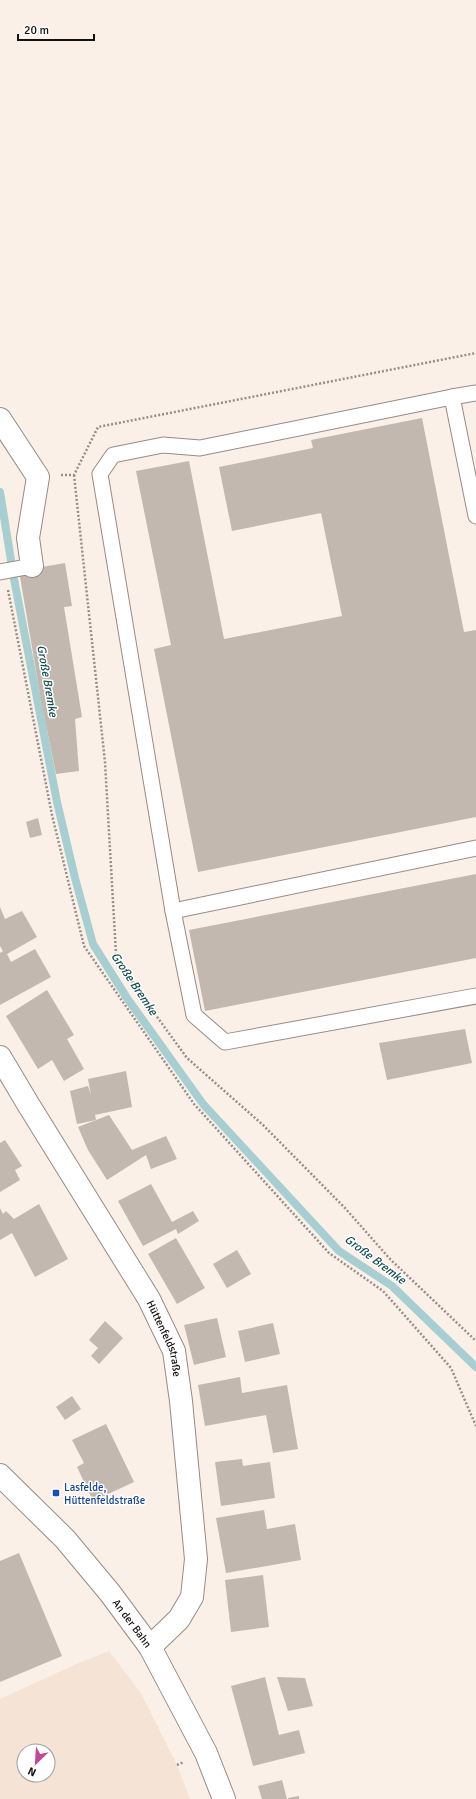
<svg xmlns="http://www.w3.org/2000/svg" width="476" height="1799" viewBox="0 0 476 1799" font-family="Signika,sans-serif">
<rect width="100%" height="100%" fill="#fbf0e8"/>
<path fill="#f5e3d6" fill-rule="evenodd" d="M109,1651l33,44 35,70 13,34h-190v-100l74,-34zM24,1751h24v24h-24z"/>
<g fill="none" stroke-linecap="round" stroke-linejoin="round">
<path stroke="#a7cfd1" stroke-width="8" d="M0,492l14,87 43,223 18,76 18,66 34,54 76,106 136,147 53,35 84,81"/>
</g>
<g fill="#c2b8b0">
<path d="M422,418l42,214 12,-2v187l-278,55 -44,-223 17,-4 -35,-174 53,-10 35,178 118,-23 -21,-103 -89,18 -13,-64 94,-19 -2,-8z"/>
<path d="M65,563l7,43 -8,1 18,110 -7,2 4,52 -23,3 -15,-74 -22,-129z"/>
<path d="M38,818l4,17 -12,3 -4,-16z"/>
<path d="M476,874v84l-271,53 -16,-81z"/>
<path d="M0,907l5,12 17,-8 15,26 -30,17 4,8 24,-13 16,28 -51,28v-52l3,-2 -3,-5z"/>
<path d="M47,990l27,45 -7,4 17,30 -20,12 -12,-21 -14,9 -32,-53z"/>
<path d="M465,1029l7,34 -85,17 -8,-37z"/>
<path d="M126,1071l6,36 -37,8 1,5 -19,4 -7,-33 18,-5 3,9 -3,-16z"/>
<path d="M109,1115l23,35 34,-14 11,23 -26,10 -5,-14 -39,25 -19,-30 -10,-23z"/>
<path d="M5,1140l17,26 -7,4 5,10 -20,12v-49z"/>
<path d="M151,1184l21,38 21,-11 6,10 -21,13 -2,-5 -33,17 -25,-45z"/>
<path d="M39,1204l29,55 -33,18 -23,-44 -12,7v-32l3,6 3,-3 8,8z"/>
<path d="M176,1238l29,50 -28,16 -29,-50z"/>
<path d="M237,1250l14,24 -24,14 -14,-24z"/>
<path d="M217,1318l9,39 -32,8 -10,-40z"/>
<path d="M105,1321l18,17 -24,26 -8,-8 7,-8 -9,-8z"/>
<path d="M273,1323l7,31 -35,8 -7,-31z"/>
<path d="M240,1377l2,16 45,-8 11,64 -25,4 -7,-38 -61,11 -7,-41z"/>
<path d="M72,1396l9,13 -16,11 -9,-13z"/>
<path d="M106,1424l28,58 -41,19 -16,-34 7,-4 -12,-23z"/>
<path d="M242,1459l1,7 27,-4 5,36 -54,8 -6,-44z"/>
<path d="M264,1510l3,19 28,-5 6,36 -75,13 -10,-55z"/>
<path d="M19,1553l43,103 -62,26v-121z"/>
<path d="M263,1575l6,52 -38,5 -6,-52z"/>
<path d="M265,1677l14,58 20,-5 6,23 -52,13 -22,-80z"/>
<path d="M277,1677l28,1 8,28 -25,5z"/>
<path d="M282,1780l5,19h-25l-4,-13z"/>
<path d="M299,1796v3h-11v-1z"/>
</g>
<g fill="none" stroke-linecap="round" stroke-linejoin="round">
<defs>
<g id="service">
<path d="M476,393l-24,4 24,119"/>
<path d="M0,572l32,-6"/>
<path d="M476,848l-303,63 21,104 31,27 251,-46"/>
<path d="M173,911l-73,-437 13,-19 50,-10 37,3 252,-51"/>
</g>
<g id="minor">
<path d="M0,419l38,58 -10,61 4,28"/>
<path id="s1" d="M0,1057l28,47 121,195 25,52 7,50 15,158 -4,38 -13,22 -29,28"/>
</g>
<g id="tertiary">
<path id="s2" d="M0,1475l65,64 45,54 40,54 56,106 18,46"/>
</g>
</defs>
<use href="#service" stroke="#968c85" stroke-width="17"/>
<use href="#minor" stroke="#968c85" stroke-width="24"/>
<use href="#tertiary" stroke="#968c85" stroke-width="24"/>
<g stroke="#968e89" stroke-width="2.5" stroke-dasharray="2 2" stroke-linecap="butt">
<path d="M61,475h13l24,-48 378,-74"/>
<path d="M74,475l31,287 11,192 20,34 51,70 76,67 82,83 45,51 86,82"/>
<path d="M8,590l44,225 32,131 110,158 135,149 54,38 68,77 25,58"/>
<path d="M177,1765l7,-3"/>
</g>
<use href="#service" stroke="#fff" stroke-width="15"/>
<use href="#minor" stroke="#fff" stroke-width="22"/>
<use href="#tertiary" stroke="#fff" stroke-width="22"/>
</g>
<rect fill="#1a4fb4" stroke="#fff" stroke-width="1.5" x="52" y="1489" width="8" height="8" rx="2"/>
<g text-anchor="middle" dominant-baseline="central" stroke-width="3" stroke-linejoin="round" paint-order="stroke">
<g font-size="11" fill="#15110e" stroke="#fff">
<text stroke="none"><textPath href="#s1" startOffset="327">Hüttenfeldstraße</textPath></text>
<text stroke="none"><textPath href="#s2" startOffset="199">An der Bahn</textPath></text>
</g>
<g font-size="11" fill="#164399" stroke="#fff" text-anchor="start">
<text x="64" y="1487">Lasfelde,<tspan x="64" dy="13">Hüttenfeldstraße</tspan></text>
</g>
<g font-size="12" font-style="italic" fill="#134d50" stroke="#fff">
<text transform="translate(47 681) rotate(80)">Große Bremke</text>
<text transform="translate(134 984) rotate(56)">Große Bremke</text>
<text transform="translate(375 1260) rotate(37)">Große Bremke</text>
</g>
</g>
<g transform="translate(36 1763) rotate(205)"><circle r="19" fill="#ffffff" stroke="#a1a09f"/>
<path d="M0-3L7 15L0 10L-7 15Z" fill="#c34798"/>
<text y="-6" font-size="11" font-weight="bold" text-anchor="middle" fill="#15110e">N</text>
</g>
<path d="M18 34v6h76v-6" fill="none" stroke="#15110e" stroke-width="2"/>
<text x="24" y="34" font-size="12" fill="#15110e" stroke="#ffffff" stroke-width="3" paint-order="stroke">20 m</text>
</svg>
